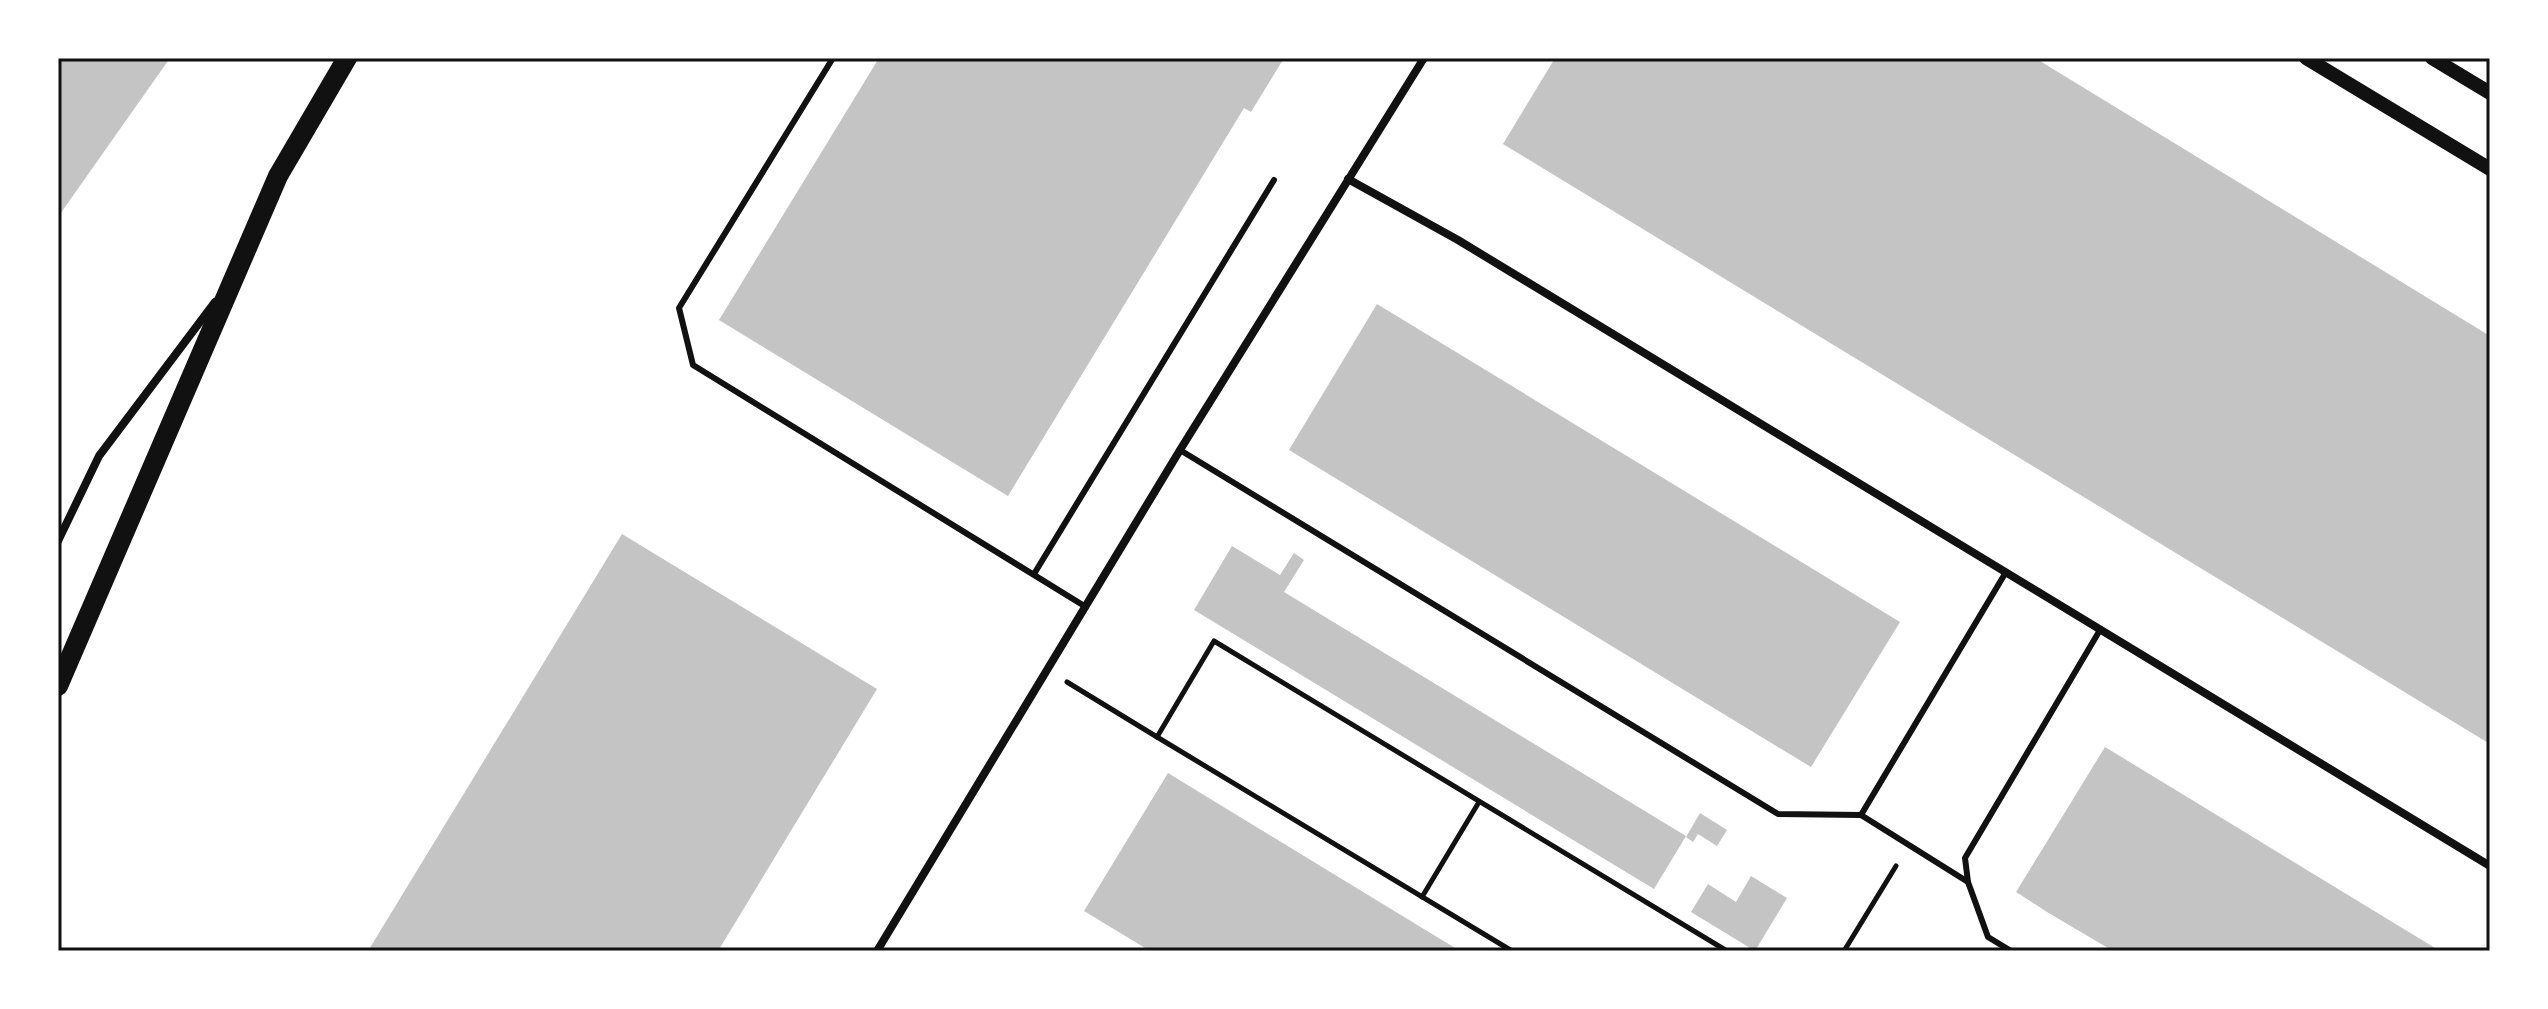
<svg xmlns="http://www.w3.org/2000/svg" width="2548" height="1009" viewBox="0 0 2548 1009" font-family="'Fira Sans',sans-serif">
<rect width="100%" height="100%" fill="#fff"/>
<g fill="#c4c4c4">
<path d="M58,58h112l-112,159z"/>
<path d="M879,58h405l-33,54 -7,-4 -236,388 -289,-176z"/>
<path d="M1555,58h480l455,278v408l-987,-600z"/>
<path d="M1377,304l523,318 -89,145 -522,-317z"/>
<path d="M622,534l255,155 -159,262h-350z"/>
<path d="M1232,546l48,29 14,-22 10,7 -20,32 402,244 -32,53 -460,-279z"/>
<path d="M2105,747l138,84 197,120h-327l-66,-39 -31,-20z"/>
<path d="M1168,773l49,30 243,148h-310l-66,-40z"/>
<path d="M1700,813l27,17 -10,16 -19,-12 -5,8 -7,-5z"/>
<path d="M1751,876l36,22 -32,53 -64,-39 17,-28 28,18z"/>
</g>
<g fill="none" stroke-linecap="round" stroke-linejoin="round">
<g stroke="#111" stroke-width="5">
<path d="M1067,682l90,55 57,-96 513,310"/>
<path d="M1157,737l355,214"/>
<path d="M1422,897l57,-95"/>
<path d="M1844,951l52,-85"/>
</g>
<g stroke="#111" stroke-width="6">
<path d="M833,58l-154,250 14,57 393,242"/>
<path d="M1180,450l598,364 83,1 107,67 20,55 23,14"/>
<path d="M1034,574l240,-394"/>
<path d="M1861,815l145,-243"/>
<path d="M1968,882l-3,-24 135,-228"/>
</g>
<g stroke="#111" stroke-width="8">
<path d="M1348,179l110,61 1032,626"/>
<path d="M58,541l41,-85 116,-154"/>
<path d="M877,951l303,-501 244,-392"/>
</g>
<g stroke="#111" stroke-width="14">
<path d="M2306,58l184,111"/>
<path d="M2432,58l58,35"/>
</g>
<path stroke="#111" stroke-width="20" d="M58,686l220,-510 69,-118"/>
</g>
<rect width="2548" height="1009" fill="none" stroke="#ffffff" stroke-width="120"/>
<rect x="60" y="60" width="2428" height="889" fill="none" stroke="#111" stroke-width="3"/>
</svg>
